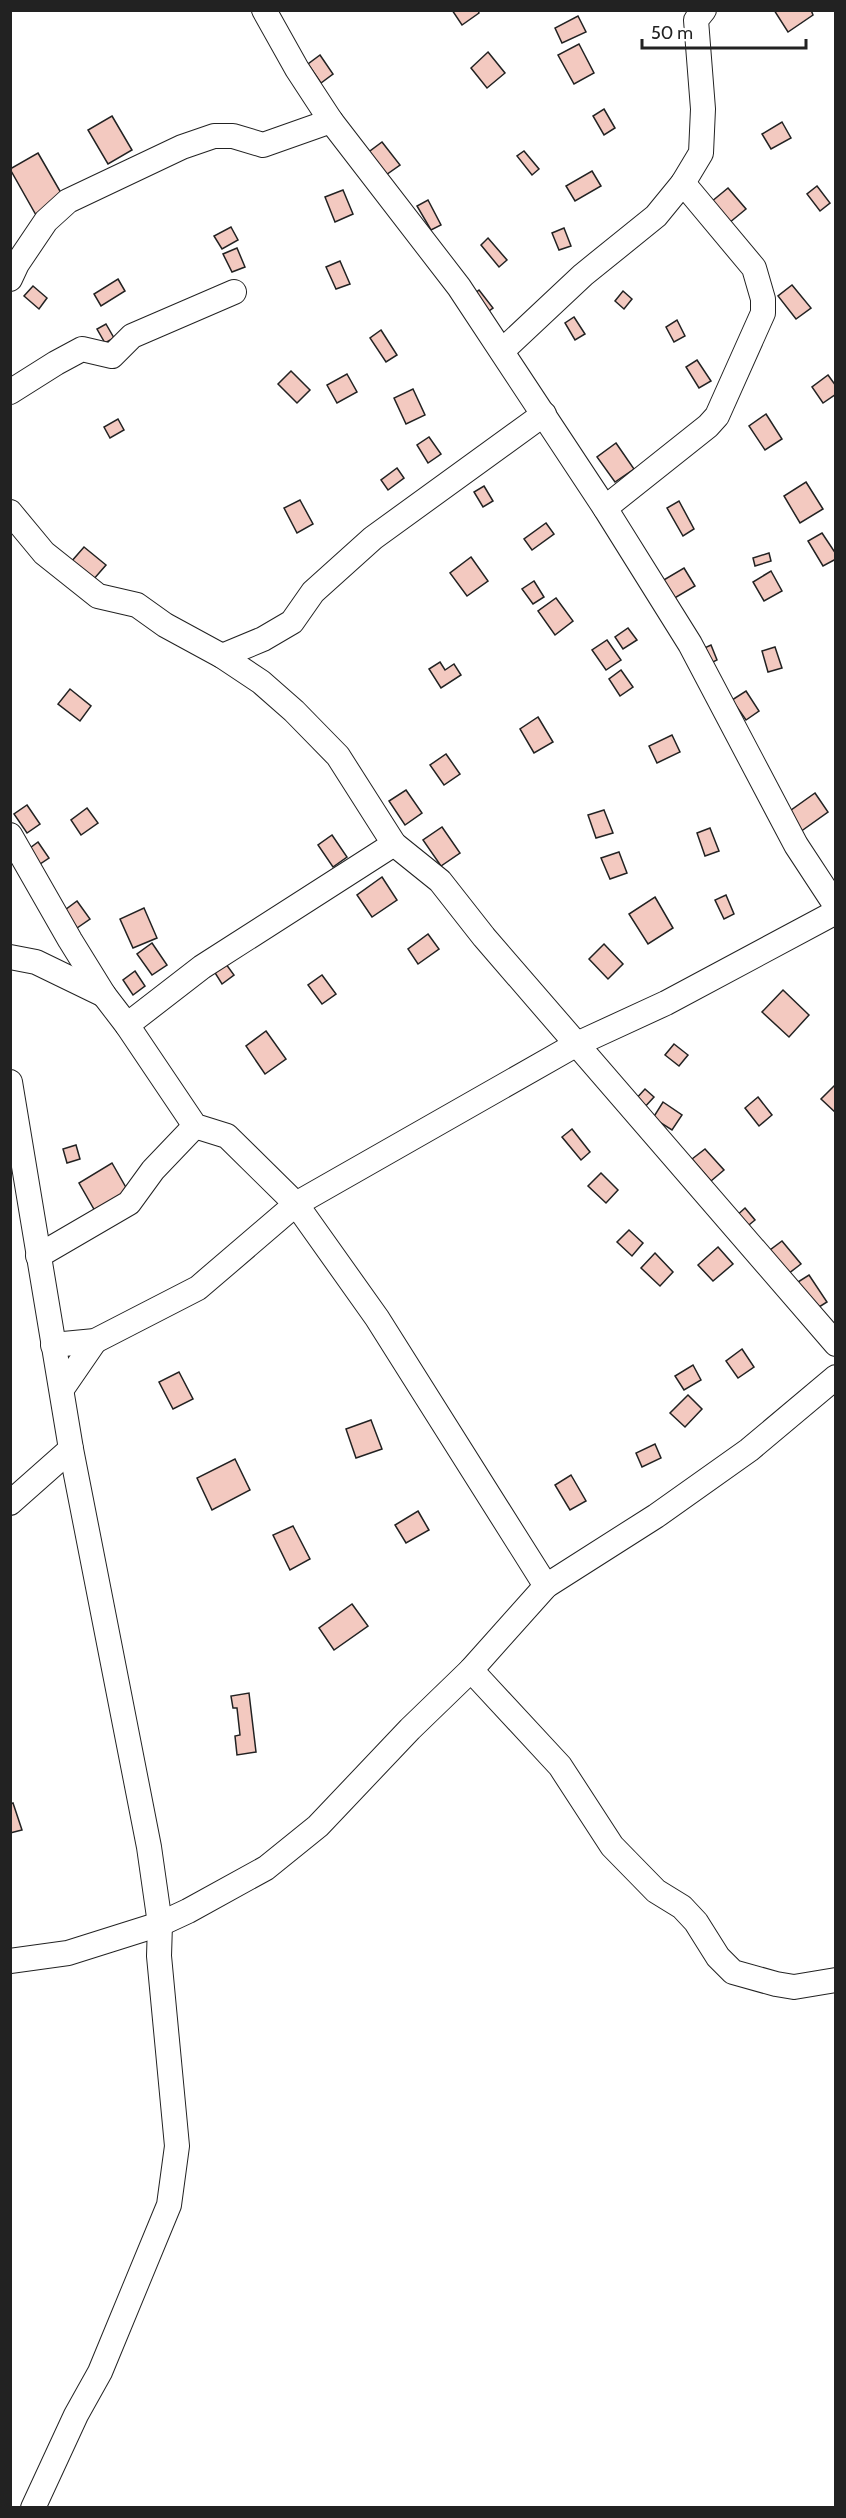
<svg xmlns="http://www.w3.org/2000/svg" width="846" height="2518" viewBox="0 0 846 2518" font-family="Cabin,sans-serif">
<rect width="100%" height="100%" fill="#fff"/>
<g fill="#f3c9c0" stroke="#222" stroke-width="1.5">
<path d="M452,10h26l1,3 -17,12z"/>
<path d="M774,10h37l2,5 -25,17z"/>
<path d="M578,16l8,16 -24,11 -7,-15z"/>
<path d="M579,44l15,29 -20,11 -16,-29z"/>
<path d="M488,52l17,21 -18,15 -16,-20z"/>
<path d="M320,55l13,19 -12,9 -13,-19z"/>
<path d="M604,109l11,19 -11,7 -11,-19z"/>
<path d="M112,116l20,34 -24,14 -20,-34z"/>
<path d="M782,122l9,16 -20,11 -9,-15z"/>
<path d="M382,142l18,23 -17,12 -17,-23z"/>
<path d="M524,151l15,18 -7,6 -15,-19z"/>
<path d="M38,153l26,45 -28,17 -26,-46z"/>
<path d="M592,171l9,15 -26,15 -9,-15z"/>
<path d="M817,186l13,17 -10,8 -13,-17z"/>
<path d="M728,188l18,21 -17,14 -18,-21z"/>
<path d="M343,190l10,24 -18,8 -10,-25z"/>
<path d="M428,200l13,25 -10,5 -14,-24z"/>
<path d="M231,227l7,13 -16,9 -8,-13z"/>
<path d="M564,228l7,18 -12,4 -7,-17z"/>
<path d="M488,238l19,22 -8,7 -18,-22z"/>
<path d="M237,248l8,19 -13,5 -9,-18z"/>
<path d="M340,261l10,23 -14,5 -10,-22z"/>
<path d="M118,279l7,12 -24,15 -7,-12z"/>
<path d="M792,285l19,23 -15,11 -18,-23z"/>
<path d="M33,286l14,12 -8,11 -15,-13z"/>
<path d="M479,290l14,18 -11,8 -13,-18z"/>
<path d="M623,291l9,8 -8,10 -9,-8z"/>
<path d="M574,317l11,17 -10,6 -10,-17z"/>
<path d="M677,320l8,16 -11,6 -8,-15z"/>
<path d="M106,324l8,14 -9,5 -8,-14z"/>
<path d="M381,330l16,25 -11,7 -16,-24z"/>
<path d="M697,360l14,21 -12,7 -13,-21z"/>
<path d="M291,371l19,19 -13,13 -19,-19z"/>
<path d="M347,374l10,18 -20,11 -10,-18z"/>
<path d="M828,375l8,11v8l-13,9 -11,-16z"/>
<path d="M413,389l12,26 -19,9 -12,-26z"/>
<path d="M766,414l16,25 -17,11 -16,-24z"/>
<path d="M118,419l6,11 -14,8 -6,-11z"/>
<path d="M429,437l12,17 -13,9 -11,-18z"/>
<path d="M616,443l18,26 -19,13 -18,-25z"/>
<path d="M397,468l7,10 -16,12 -7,-10z"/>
<path d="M806,482l17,27 -23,14 -16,-27z"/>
<path d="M484,486l9,15 -10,6 -9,-15z"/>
<path d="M300,500l13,24 -16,9 -13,-25z"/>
<path d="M679,501l15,28 -11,7 -16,-28z"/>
<path d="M546,523l8,11 -22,16 -8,-11z"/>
<path d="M822,533l14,21v5l-13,7 -15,-25z"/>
<path d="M84,547l22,18 -13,15 -22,-18z"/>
<path d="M769,553l2,8 -16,5 -2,-8z"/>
<path d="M471,557l17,24 -21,15 -17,-23z"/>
<path d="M684,568l11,18 -22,13 -11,-18z"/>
<path d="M771,571l11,20 -18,10 -11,-19z"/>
<path d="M534,581l10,16 -11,7 -11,-15z"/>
<path d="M556,598l17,23 -18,14 -17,-24z"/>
<path d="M628,628l9,12 -14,9 -8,-12z"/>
<path d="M607,640l14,20 -15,10 -14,-20z"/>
<path d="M711,645l6,15 -10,5 -7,-15z"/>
<path d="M775,647l7,21 -14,4 -6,-21z"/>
<path d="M440,662l5,8 9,-6 7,11 -20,13 -12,-19z"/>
<path d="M621,670l12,17 -13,9 -11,-17z"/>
<path d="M70,689l21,17 -11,15 -22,-17z"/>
<path d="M746,691l13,20 -13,9 -14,-20z"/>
<path d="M538,717l15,25 -19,11 -14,-24z"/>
<path d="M672,735l8,17 -23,11 -8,-17z"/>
<path d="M446,754l14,20 -16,11 -14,-20z"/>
<path d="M406,790l16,23 -17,12 -16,-24z"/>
<path d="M815,793l13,19 -28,20 -13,-19z"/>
<path d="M27,805l13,19 -13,9 -13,-19z"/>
<path d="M87,808l11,15 -17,12 -10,-15z"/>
<path d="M604,810l9,23 -17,5 -8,-23z"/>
<path d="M442,827l18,26 -19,13 -18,-26z"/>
<path d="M710,828l9,23 -14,5 -8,-23z"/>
<path d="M332,835l15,22 -14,10 -15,-22z"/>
<path d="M38,842l11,16 -12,8 -11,-15z"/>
<path d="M619,852l8,21 -17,6 -9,-21z"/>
<path d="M382,877l15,23 -25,17 -15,-22z"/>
<path d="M726,895l8,19 -10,5 -9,-19z"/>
<path d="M655,897l18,31 -25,16 -19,-30z"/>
<path d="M77,901l13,18 -13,9 -12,-18z"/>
<path d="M144,908l13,30 -24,10 -13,-29z"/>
<path d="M428,934l11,15 -21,15 -10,-15z"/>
<path d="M152,943l15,22 -15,10 -15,-21z"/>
<path d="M604,944l19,20 -15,15 -19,-20z"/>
<path d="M223,960l11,15 -12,9 -10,-16z"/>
<path d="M135,971l10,15 -12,9 -10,-15z"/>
<path d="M322,975l14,19 -14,10 -14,-19z"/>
<path d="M783,990l26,25 -20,22 -27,-25z"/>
<path d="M266,1031l20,28 -21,15 -19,-28z"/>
<path d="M674,1044l14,11 -9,11 -14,-11z"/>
<path d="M836,1084v29l-15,-14z"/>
<path d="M645,1089l9,8 -11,12 -9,-8z"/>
<path d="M758,1097l14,18 -13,11 -14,-18z"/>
<path d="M663,1102l19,13 -10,15 -19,-12z"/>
<path d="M572,1129l18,23 -9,8 -19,-23z"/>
<path d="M76,1145l4,14 -13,4 -4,-14z"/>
<path d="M705,1149l19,21 -13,11 -19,-22z"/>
<path d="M112,1163l16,28 -33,20 -16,-28z"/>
<path d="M601,1173l17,17 -12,13 -18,-17z"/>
<path d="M745,1208l10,12 -11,9 -10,-11z"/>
<path d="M629,1230l14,13 -11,13 -15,-14z"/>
<path d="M782,1241l19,23 -17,13 -18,-24z"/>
<path d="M718,1247l15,17 -20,17 -15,-16z"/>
<path d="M655,1253l18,19 -13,14 -19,-18z"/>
<path d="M809,1275l18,27 -19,12 -18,-27z"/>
<path d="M742,1349l12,18 -16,11 -12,-17z"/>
<path d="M693,1365l8,15 -17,10 -9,-14z"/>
<path d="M179,1372l14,27 -20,10 -14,-27z"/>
<path d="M688,1395l14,14 -17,18 -15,-14z"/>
<path d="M371,1420l11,29 -26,9 -10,-29z"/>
<path d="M655,1444l6,14 -19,9 -6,-14z"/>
<path d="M235,1459l15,31 -38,20 -15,-32z"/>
<path d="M571,1475l15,26 -16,9 -15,-25z"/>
<path d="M418,1511l11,19 -23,13 -11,-18z"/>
<path d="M293,1526l17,33 -20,11 -17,-35z"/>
<path d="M352,1604l16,22 -34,24 -15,-22z"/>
<path d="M249,1693l7,59 -19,3 -2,-19 5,-1 -3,-27h-4l-2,-12z"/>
<path d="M13,1803l9,27 -12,3v-29z"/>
</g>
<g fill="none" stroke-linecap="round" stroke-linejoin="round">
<defs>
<g id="minor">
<path d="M264,10l33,59 34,52 128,166 146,221 85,136 106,201 40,61"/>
<path d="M10,279l7,-15 29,-43 22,-20 114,-54 32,-11h19l30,9 68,-24"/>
<path d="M502,351l81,-76 73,-59 27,-33 18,-30 2,-44 -7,-89 8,-10"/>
<path d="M10,392l46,-29 26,-14 30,7 20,-20 102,-44"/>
<path d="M605,508l103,-82 9,-10 46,-103v-14l-9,-31 -71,-85"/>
<path d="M10,512l34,41 54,43 39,9 28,20 57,31 39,26 33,29 44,45 56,88 46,37 44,56 352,407"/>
<path d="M222,656l41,-17 29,-17 21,-30 60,-54 171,-124"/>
<path d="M10,835l60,105 34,55 23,30 68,101 32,10 69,68 81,114 169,268"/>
<path d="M10,957l26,5 68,33"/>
<path d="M127,1025l75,-58 192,-123"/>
<path d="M10,1082l61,367 78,398 11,77 -1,32 18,190 -8,59 -69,167 -24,43 -43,93"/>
<path d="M38,1256l91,-53 24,-33 42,-44"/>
<path d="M53,1345l42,-4 103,-53 98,-84 281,-160 89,-41 170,-91"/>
<path d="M62,1389l33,-48"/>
<path d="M10,1503l61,-54"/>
<path d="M471,1670l89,96 52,80 44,45 26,16 14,15 22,35 15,15 43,12 18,3 42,-7"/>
<path d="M10,1961l58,-8 92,-29 28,-13 78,-43 52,-42 92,-97 61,-59 75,-84 110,-70 93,-66 87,-73"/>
</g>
</defs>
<use href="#minor" stroke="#222" stroke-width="26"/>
<use href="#minor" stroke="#fff" stroke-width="24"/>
</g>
<rect width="846" height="2518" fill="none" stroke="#222222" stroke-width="24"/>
<path d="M642 39v9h164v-9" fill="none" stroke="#222222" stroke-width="3"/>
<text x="651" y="39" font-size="18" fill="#222222" stroke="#ffffff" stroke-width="4.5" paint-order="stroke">50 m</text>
</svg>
